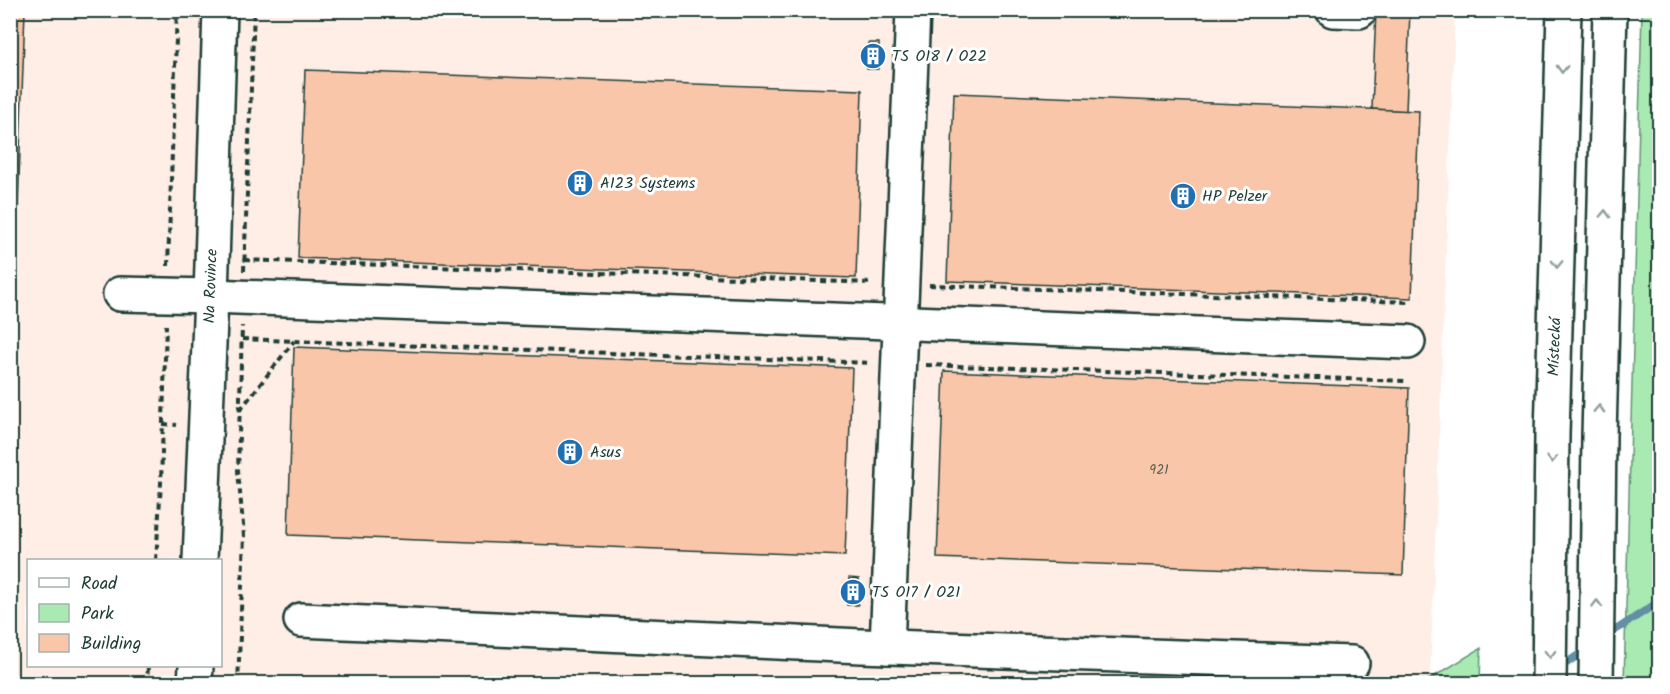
<svg xmlns="http://www.w3.org/2000/svg" width="1670" height="694" viewBox="0 0 1670 694" font-family="Kalam,sans-serif">
<rect width="100%" height="100%" fill="#fff"/>
<filter id="ink" filterUnits="userSpaceOnUse"><feTurbulence type="fractalNoise" baseFrequency=".0167" numOctaves="2"/><feDisplacementMap in="SourceGraphic" scale="12" xChannelSelector="R" yChannelSelector="G"/><feConvolveMatrix kernelMatrix="1 2 1 2 8 2 1 2 1" color-interpolation-filters="sRGB"/></filter>
<g filter="url(#ink)">
<path fill="#feeee6" fill-rule="evenodd" d="M10,11h1445l-25,668 -7,5 -1412,-1zM28,560h192v106h-192z"/>
<g fill="#a9eab3" stroke="#649474" stroke-width="1.5">
<path d="M1642,11h18v236l-2,31 2,19 -1,387 -35,-1z"/>
<path d="M1481,648l-1,35h-57l7,-4z"/>
</g>
<g fill="none" stroke-linecap="round" stroke-linejoin="round">
<g stroke="#628fa3" stroke-width="8">
<path d="M1605,637l55,-36"/>
<path d="M1558,669l29,-20"/>
</g>
</g>
<g fill="#fac6aa" stroke="#1f3d34" stroke-width="1.5">
<path d="M10,10h15l-12,338h-3z"/>
<path d="M1376,10h34l-4,101 -34,-2z"/>
<path d="M868,43h11l-1,26h-11z"/>
<path d="M305,70l557,20 -6,188 -558,-20z"/>
<path d="M954,93l465,18 -7,187 -465,-17z"/>
<path d="M294,347l558,21 -7,188 -557,-21z"/>
<path d="M10,348h3l-3,55z"/>
<path d="M944,371l465,17 -6,187 -466,-17z"/>
<path d="M849,578l10,1 -1,26h-11z"/>
</g>
<g fill="none" stroke-linecap="round" stroke-linejoin="round">
<defs>
<g id="minor">
<path d="M1333,10l26,1"/>
<path d="M120,294l91,2 1197,46"/>
<path d="M200,560l11,-264 9,-286"/>
<path d="M301,620l560,26 491,17"/>
<path d="M887,647l26,-637"/>
<path d="M195,684l1,-18"/>
</g>
<g id="highway">
<path d="M1549,684l3,-249 12,-425"/>
<path d="M1596,684l3,-248 11,-426"/>
</g>
</defs>
<use href="#minor" stroke="#1f3d34" stroke-width="38"/>
<use href="#highway" stroke="#1f3d34" stroke-width="38"/>
<g stroke="#1f3d34" stroke-width="4" stroke-dasharray="6 4.5" stroke-linecap="butt">
<path d="M244,260l629,23"/>
<path d="M168,266l9,-256"/>
<path d="M244,271l10,-261"/>
<path d="M929,285l481,17"/>
<path d="M242,339l629,24"/>
<path d="M926,365l481,16"/>
<path d="M240,410l54,-69"/>
<path d="M163,424l14,1"/>
<path d="M156,560l5,-77 5,-158"/>
<path d="M147,684l1,-18"/>
<path d="M238,684l6,-148 -6,-65 4,-145"/>
</g>
<use href="#minor" stroke="#fff" stroke-width="33"/>
<use href="#highway" stroke="#fff" stroke-width="33"/>
</g>
<defs><path id="oneway-chevron" d="M-2-3.5L2.5 0L-2 3.5" fill="none" stroke-width="1.6" stroke-linecap="round" stroke-linejoin="round" transform="scale(1.5)"/></defs>
<g stroke="#8f9e9a">
<use href="#oneway-chevron" transform="translate(1562 69) rotate(92)"/>
<use href="#oneway-chevron" transform="translate(1605 214) rotate(-88)"/>
<use href="#oneway-chevron" transform="translate(1557 264) rotate(92)"/>
<use href="#oneway-chevron" transform="translate(1599 409) rotate(-88)"/>
<use href="#oneway-chevron" transform="translate(1552 459) rotate(91)"/>
<use href="#oneway-chevron" transform="translate(1597 604) rotate(-89)"/>
<use href="#oneway-chevron" transform="translate(1550 654) rotate(91)"/>
</g>
</g>
<defs>
<symbol id="building-disc" viewBox="-11 -11 22 22"><circle r="9.5" fill="#1f6fb2" stroke="#fff"/><path d="M-4-6H4V6H1V3H-1V6H-4ZM-2.5-4.3h1.7v1.8h-1.7ZM.8-4.3h1.7v1.8H.8ZM-2.5-1h1.7V.8h-1.7ZM.8-1h1.7V.8H.8Z" fill="#fff"/></symbol>
</defs>
<g fill-rule="evenodd">
<use href="#building-disc" x="858" y="41" width="30" height="30"/>
<use href="#building-disc" x="565" y="168" width="30" height="30"/>
<use href="#building-disc" x="1168" y="181" width="30" height="30"/>
<use href="#building-disc" x="555" y="437" width="30" height="30"/>
<use href="#building-disc" x="838" y="577" width="30" height="30"/>
</g>
<g text-anchor="middle" dominant-baseline="central" stroke-width="6" stroke-linejoin="round" paint-order="stroke">
<g font-size="14" fill="#565f52">
<text x="1159" y="470">921</text>
</g>
<g font-size="16" fill="#1f3d34" stroke="#fff" text-anchor="start">
<text x="892" y="56">TS O18 / O22</text>
<text x="600" y="183">A123 Systems</text>
<text x="1202" y="196">HP Pelzer</text>
<text x="590" y="452">Asus</text>
<text x="872" y="592">TS O17 / O21</text>
</g>
<g font-size="16" fill="#1f3d34" stroke="#fff">
<text transform="translate(211 286) rotate(-88)">Na Rovince</text>
<text transform="translate(1555 347) rotate(-88)">Místecká</text>
</g>
</g>
<rect width="1670" height="694" fill="none" stroke="#fff" stroke-width="36"/>
<rect x="18" y="18" width="1634" height="658" fill="none" stroke="#1f3d34" stroke-width="2" filter="url(#ink)"/>
<rect x="27" y="559" width="195" height="108" fill="#ffffff" stroke="#a5b1ae" stroke-width="1.5"/>
<rect x="39" y="578" width="30" height="9" fill="#ffffff" stroke="#a5b1ae" stroke-width="1.5"/>
<text x="81" y="589" font-size="18" fill="#1f3d34">Road</text>
<rect x="39" y="604" width="30" height="18" fill="#a9eab3" stroke="#a5b1ae" stroke-width="1.5"/>
<text x="81" y="619" font-size="18" fill="#1f3d34">Park</text>
<rect x="39" y="634" width="30" height="18" fill="#fac6aa" stroke="#a5b1ae" stroke-width="1.5"/>
<text x="81" y="649" font-size="18" fill="#1f3d34">Building</text>
</svg>
